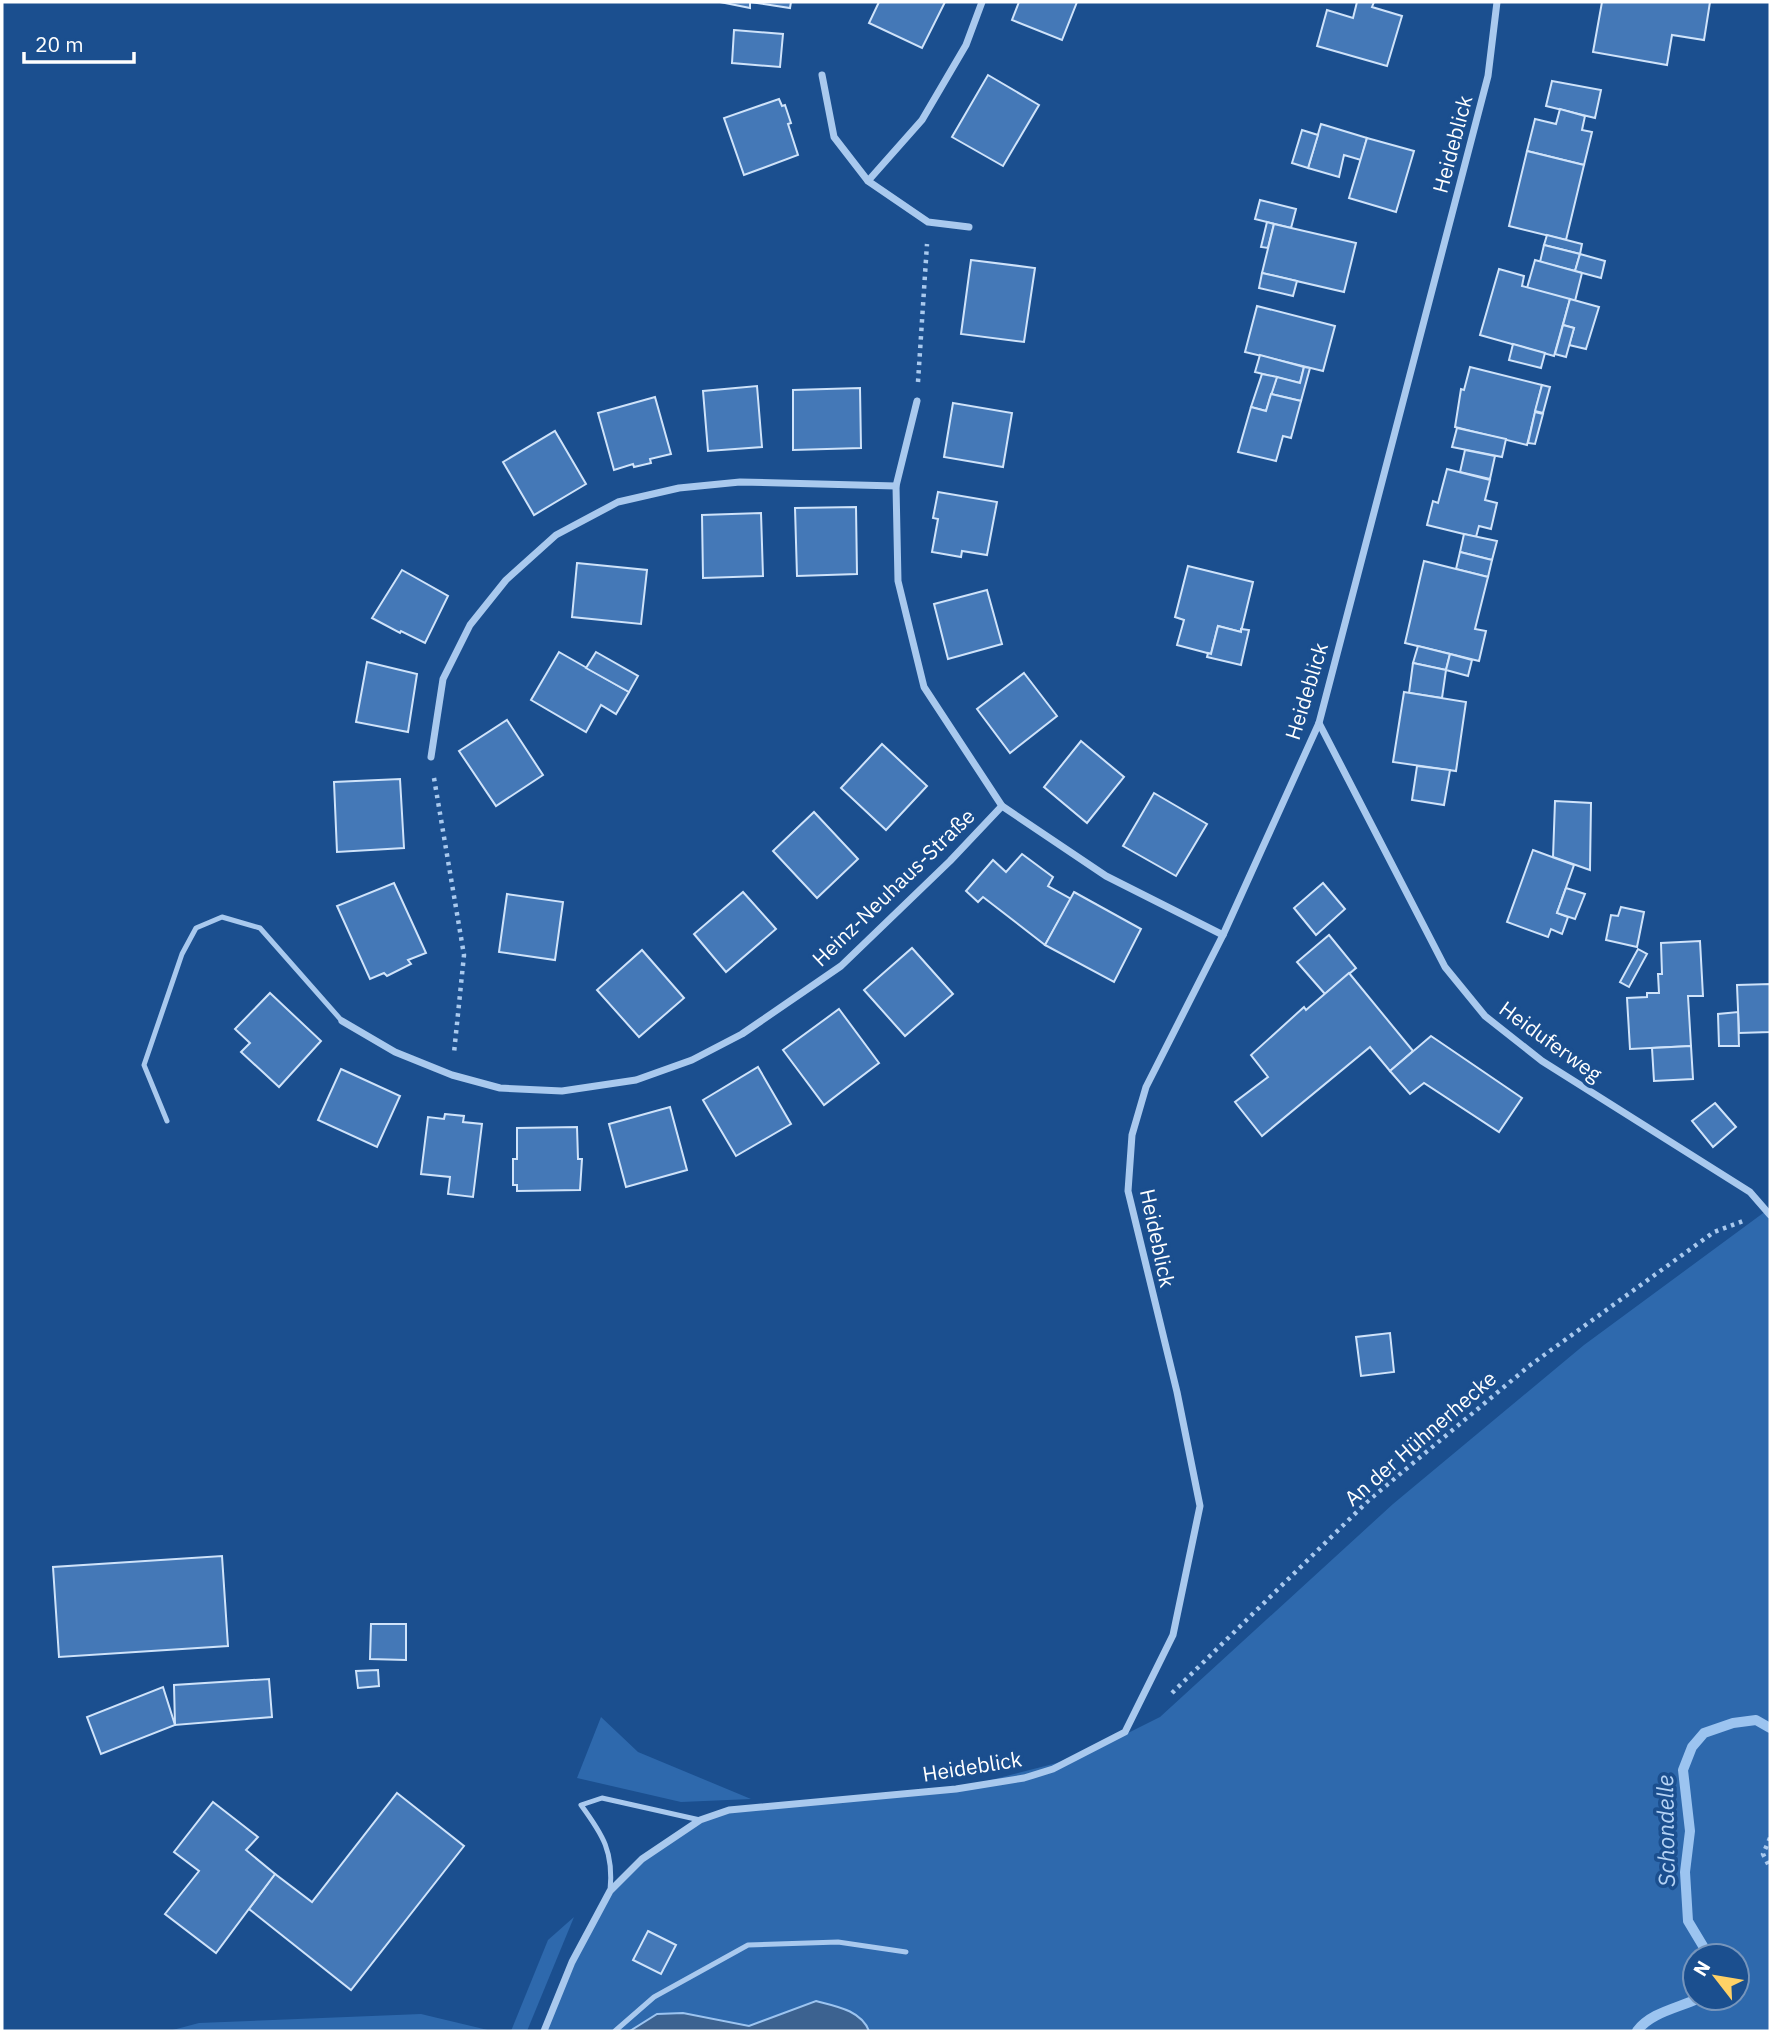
<svg xmlns="http://www.w3.org/2000/svg" width="1772" height="2033" viewBox="0 0 1772 2033" font-family="'IBM Plex Sans',sans-serif">
<rect width="100%" height="100%" fill="#1b4f8f"/>
<g fill="#2e69ad" fill-rule="evenodd">
<path d="M1770,1208v823h-1223l25,-69 38,-71 32,-32 58,-39 29,-10 227,-21 124,-32 80,-40 233,-213 191,-159zM1695,1956h42v42h-42z"/>
<path d="M601,1717l37,35 113,47 -70,3 -104,-24z"/>
<path d="M574,1917l-47,114h-16l37,-91z"/>
<path d="M421,2014l71,17h-323l30,-8z"/>
</g>
<path fill="#3c6290" stroke="#9cc4f0" stroke-width="2" d="M816,2001c19,5 45,9 53,30h-239l27,-17 26,-1 66,13z"/>
<g fill="none" stroke-linecap="round" stroke-linejoin="round">
<g stroke="#9cc4f0" stroke-width="10">
<path d="M1709,1956l-21,-35 -3,-49 5,-41 -7,-61 9,-23 12,-14 29,-10 23,-3 14,8"/>
<path d="M1637,2031c14,-19 42,-23 62,-33"/>
</g>
</g>
<g fill="#4478b7" stroke="#cfe3fa" stroke-width="2">
<path d="M720,2h71l-1,6 -40,-6v6z"/>
<path d="M879,2h66l-23,46 -53,-25z"/>
<path d="M1019,2h58l-15,38 -50,-20z"/>
<path d="M1357,2h17l-2,5 30,9 -15,50 -70,-20 10,-36 26,8z"/>
<path d="M1602,2h108l-6,38 -32,-5 -5,30 -74,-13z"/>
<path d="M734,30l49,4 -3,33 -48,-4z"/>
<path d="M988,75l51,30 -36,61 -51,-29z"/>
<path d="M1552,81l49,9 -6,28 -49,-12z"/>
<path d="M779,99l3,7 3,-1 6,18 -3,1 10,31 -54,20 -20,-57z"/>
<path d="M1560,109l25,7 -3,14 10,2 -8,33 -57,-14 8,-32 21,5z"/>
<path d="M1321,124l46,14 -6,22 -17,-5 -5,22 -31,-9z"/>
<path d="M1302,130l16,5 -10,33 -16,-5z"/>
<path d="M1367,138l47,13 -18,61 -47,-14z"/>
<path d="M1527,151l57,14 -18,75 -57,-14z"/>
<path d="M1260,200l36,9 -5,19 -36,-9z"/>
<path d="M1267,222l7,2 -6,24 -7,-1z"/>
<path d="M1274,224l82,19 -12,49 -82,-19z"/>
<path d="M1547,235l35,9 -2,10 -36,-9z"/>
<path d="M1544,245l36,9 -5,17 -35,-9z"/>
<path d="M1580,254l25,7 -4,17 -26,-7z"/>
<path d="M971,260l64,8 -11,74 -63,-8z"/>
<path d="M1535,260l47,13 -7,28 -48,-13z"/>
<path d="M1499,269l25,7 -2,10 48,13 -16,57 -74,-21z"/>
<path d="M1262,273l35,8 -4,15 -34,-8z"/>
<path d="M1570,299l29,8 -13,42 -17,-4 5,-17 -11,-3z"/>
<path d="M1257,306l78,20 -12,45 -78,-19z"/>
<path d="M1563,325l11,3 -8,29 -11,-3z"/>
<path d="M1513,344l32,9 -4,15 -32,-8z"/>
<path d="M1260,355l44,12 -4,16 -45,-11z"/>
<path d="M1304,367l6,1 -9,33 -30,-7 6,-17 23,6z"/>
<path d="M1470,367l72,18 -15,60 -72,-18 6,-38 3,1z"/>
<path d="M1262,374l15,3 -11,34 -15,-4z"/>
<path d="M1542,385l8,2 -7,26 -8,-2z"/>
<path d="M757,386l5,61 -54,4 -5,-60z"/>
<path d="M860,388l1,60 -68,2v-60z"/>
<path d="M1271,394l30,7 -10,37 -8,-2 -7,25 -38,-9 13,-45 15,4z"/>
<path d="M655,397l16,57 -21,5 1,4 -17,4 -1,-3 -19,6 -16,-57z"/>
<path d="M953,403l59,10 -9,54 -59,-10z"/>
<path d="M1535,412l8,2 -8,30 -7,-1z"/>
<path d="M1457,428l49,11 -4,18 -50,-10z"/>
<path d="M555,431l31,53 -52,31 -31,-53z"/>
<path d="M1465,450l30,6 -5,23 -30,-7z"/>
<path d="M1447,469l43,11 -5,20 12,3 -6,26 -12,-3 -3,11 -49,-12 6,-24 5,2z"/>
<path d="M938,492l59,10 -10,53 -25,-4 -1,6 -29,-5 6,-33 -5,-1z"/>
<path d="M856,507l1,67 -60,2 -2,-68z"/>
<path d="M761,513l2,63 -60,2 -1,-63z"/>
<path d="M1464,534l33,7 -5,19 -32,-8z"/>
<path d="M1460,552l32,8 -4,17 -32,-8z"/>
<path d="M1424,561l64,16 -13,52 11,2 -7,30 -74,-18z"/>
<path d="M577,563l70,7 -6,54 -69,-7z"/>
<path d="M1188,566l65,16 -12,50 -23,-6 -7,28 -34,-9 7,-25 -9,-3z"/>
<path d="M402,570l46,26 -23,47 -24,-12 -1,2 -28,-15z"/>
<path d="M987,590l15,54 -54,15 -14,-55z"/>
<path d="M1218,626l23,6v-3l8,1 -8,35 -34,-8 1,-4 3,1z"/>
<path d="M1418,646l32,8 -4,16 -33,-7z"/>
<path d="M559,652l70,40 -13,22 -15,-9 -15,27 -55,-32z"/>
<path d="M596,652l42,24 -9,16 -43,-24z"/>
<path d="M1450,654l22,6 -4,16 -22,-6z"/>
<path d="M367,662l50,12 -9,58 -52,-10z"/>
<path d="M1413,663l33,7 -4,28 -33,-5z"/>
<path d="M1024,673l33,43 -47,37 -33,-44z"/>
<path d="M1404,692l62,10 -10,69 -63,-9z"/>
<path d="M507,720l36,55 -47,31 -37,-55z"/>
<path d="M1081,741l43,36 -37,46 -43,-36z"/>
<path d="M882,744l45,42 -41,44 -45,-42z"/>
<path d="M1417,766l33,4 -6,35 -32,-5z"/>
<path d="M400,779l4,69 -67,4 -3,-70z"/>
<path d="M1154,793l53,31 -31,52 -53,-30z"/>
<path d="M1555,801l36,2 -1,67 -37,-13z"/>
<path d="M814,812l44,47 -41,39 -44,-47z"/>
<path d="M1533,850l41,15 -17,48 11,4 -6,17 -11,-5 -3,8 -41,-15z"/>
<path d="M1022,854l31,23 -5,9 23,13 -26,46 -62,-48 -5,5 -12,-11 27,-31 13,12z"/>
<path d="M394,883l32,70 -18,7 3,4 -24,12 -3,-3 -14,6 -33,-73z"/>
<path d="M1323,883l22,26 -29,26 -22,-27z"/>
<path d="M1566,888l19,6 -10,25 -18,-6z"/>
<path d="M743,892l33,37 -50,43 -32,-38z"/>
<path d="M1074,892l67,37 -27,53 -69,-37z"/>
<path d="M507,894l56,8 -8,58 -56,-8z"/>
<path d="M1621,907l23,5 -7,35 -31,-7 5,-25 7,1z"/>
<path d="M1329,935l27,33 -31,26 -28,-32z"/>
<path d="M1700,941l3,55h-15l3,50 -61,3 -3,-51 20,-1v-4h12l-1,-19h4l-1,-31z"/>
<path d="M912,948l41,46 -48,42 -41,-46z"/>
<path d="M1638,949l9,5 -18,33 -9,-5z"/>
<path d="M642,950l42,48 -45,39 -42,-47z"/>
<path d="M1349,973l64,78 -23,20 -20,-24 -108,89 -27,-34 33,-25 -17,-22 53,-48 2,3z"/>
<path d="M1770,984v48l-31,1 -2,-48z"/>
<path d="M270,993l51,48 -42,46 -38,-35 9,-9 -15,-14z"/>
<path d="M839,1009l40,54 -55,42 -41,-55z"/>
<path d="M1738,1012l1,34h-20l-1,-32z"/>
<path d="M1431,1036l91,62 -23,34 -75,-49 -14,11 -20,-23z"/>
<path d="M1691,1046l2,33 -39,2 -2,-33z"/>
<path d="M758,1067l33,57 -55,32 -33,-56z"/>
<path d="M341,1069l59,27 -23,51 -59,-27z"/>
<path d="M1715,1103l21,24 -23,20 -21,-26z"/>
<path d="M670,1107l17,63 -61,17 -17,-63z"/>
<path d="M445,1114l19,2 -1,6 19,2 -9,73 -25,-3 2,-17 -29,-3 7,-57 16,2z"/>
<path d="M577,1127l1,32h4l-2,31 -63,1v-6h-4v-26h4v-31z"/>
<path d="M1390,1333l4,39 -33,4 -5,-39z"/>
<path d="M222,1556l6,90 -169,11 -6,-90z"/>
<path d="M371,1624h35v36l-36,-1z"/>
<path d="M378,1670l1,16 -21,2 -2,-17z"/>
<path d="M269,1679l3,38 -97,8 -1,-40z"/>
<path d="M163,1687l12,38 -74,29 -14,-37z"/>
<path d="M397,1793l67,53 -113,144 -102,-81 26,-35 37,28z"/>
<path d="M213,1802l45,35 -12,13 29,24 -59,79 -51,-39 34,-43 -25,-19z"/>
<path d="M648,1931l28,14 -15,29 -28,-14z"/>
</g>
<g fill="none" stroke-linecap="round" stroke-linejoin="round">
<g stroke="#a9c9ee" stroke-width="4.5" stroke-dasharray="3.5 5" stroke-linecap="butt">
<path d="M918,382l9,-138"/>
<path d="M434,778l30,177 -10,98"/>
<path d="M1172,1693l197,-193 160,-134 185,-134 32,-12"/>
<path d="M1770,1838l-7,16 7,14"/>
</g>
<g stroke="#a9c9ee" stroke-width="5">
<path d="M167,1121l-23,-56 38,-111 14,-26 26,-11 38,11 82,93"/>
<path d="M610,1891c4,-39 -7,-56 -29,-86l21,-7 98,22"/>
<path d="M615,2031l39,-34 94,-52 90,-3 68,10"/>
</g>
<g stroke="#a9c9ee" stroke-width="7">
<path d="M822,75l12,62 34,44 60,41 41,5"/>
<path d="M868,181l54,-61 44,-75 16,-43"/>
<path d="M917,401l-21,85 2,95 26,106 78,119 104,70 117,59"/>
<path d="M1319,723l126,244 40,49 57,45 208,131 20,23"/>
<path d="M431,757l12,-78 27,-54 36,-45 50,-45 62,-33 61,-14 61,-6 156,4"/>
<path d="M342,1021l53,31 57,23 48,13 62,3 74,-11 56,-20 50,-26 99,-68 109,-105 52,-55"/>
<path d="M544,2031l28,-69 38,-71 32,-32 58,-39 29,-10 227,-21 68,-11 29,-9 72,-37 48,-97 27,-129 -23,-114 -49,-201 4,-56 14,-48 77,-152 96,-212 169,-647 9,-74"/>
</g>
</g>
<g text-anchor="middle" dominant-baseline="central" stroke-width="7" stroke-linejoin="round" paint-order="stroke">
<g font-size="21" fill="#fff" stroke="#1b4f8f">
<text transform="translate(1452 144) rotate(-75)">Heideblick</text>
<text transform="translate(1306 691) rotate(-73)">Heideblick</text>
<text transform="translate(893 887) rotate(-44)">Heinz-Neuhaus-Straße</text>
<text transform="translate(1551 1041) rotate(36)">Heiduferweg</text>
<text transform="translate(1158 1238) rotate(78)">Heideblick</text>
<text transform="translate(1420 1438) rotate(-41)">An der Hühnerhecke</text>
<text transform="translate(972 1766) rotate(-9)">Heideblick</text>
</g>
<g font-size="23" font-style="italic" fill="#b5d3f5" stroke="#1b4f8f">
<text transform="translate(1665 1831) rotate(-91)">Schondelle</text>
</g>
</g>
<rect width="1772" height="2033" fill="none" stroke="#ffffff" stroke-width="7"/>
<g transform="translate(1716 1977) rotate(301)"><circle r="33" fill="#1b4f8f" stroke="#7695bc" stroke-width="2"/>
<path d="M0-5L12 26L0 18L-12 26Z" fill="#ffd166"/>
<text y="-10" font-size="19" font-weight="bold" text-anchor="middle" fill="#ffffff">N</text>
</g>
<path d="M24 52v10h110v-10" fill="none" stroke="#ffffff" stroke-width="3.5"/>
<text x="35" y="52" font-size="21" fill="#ffffff" stroke="#1b4f8f" stroke-width="5" paint-order="stroke">20 m</text>
</svg>
